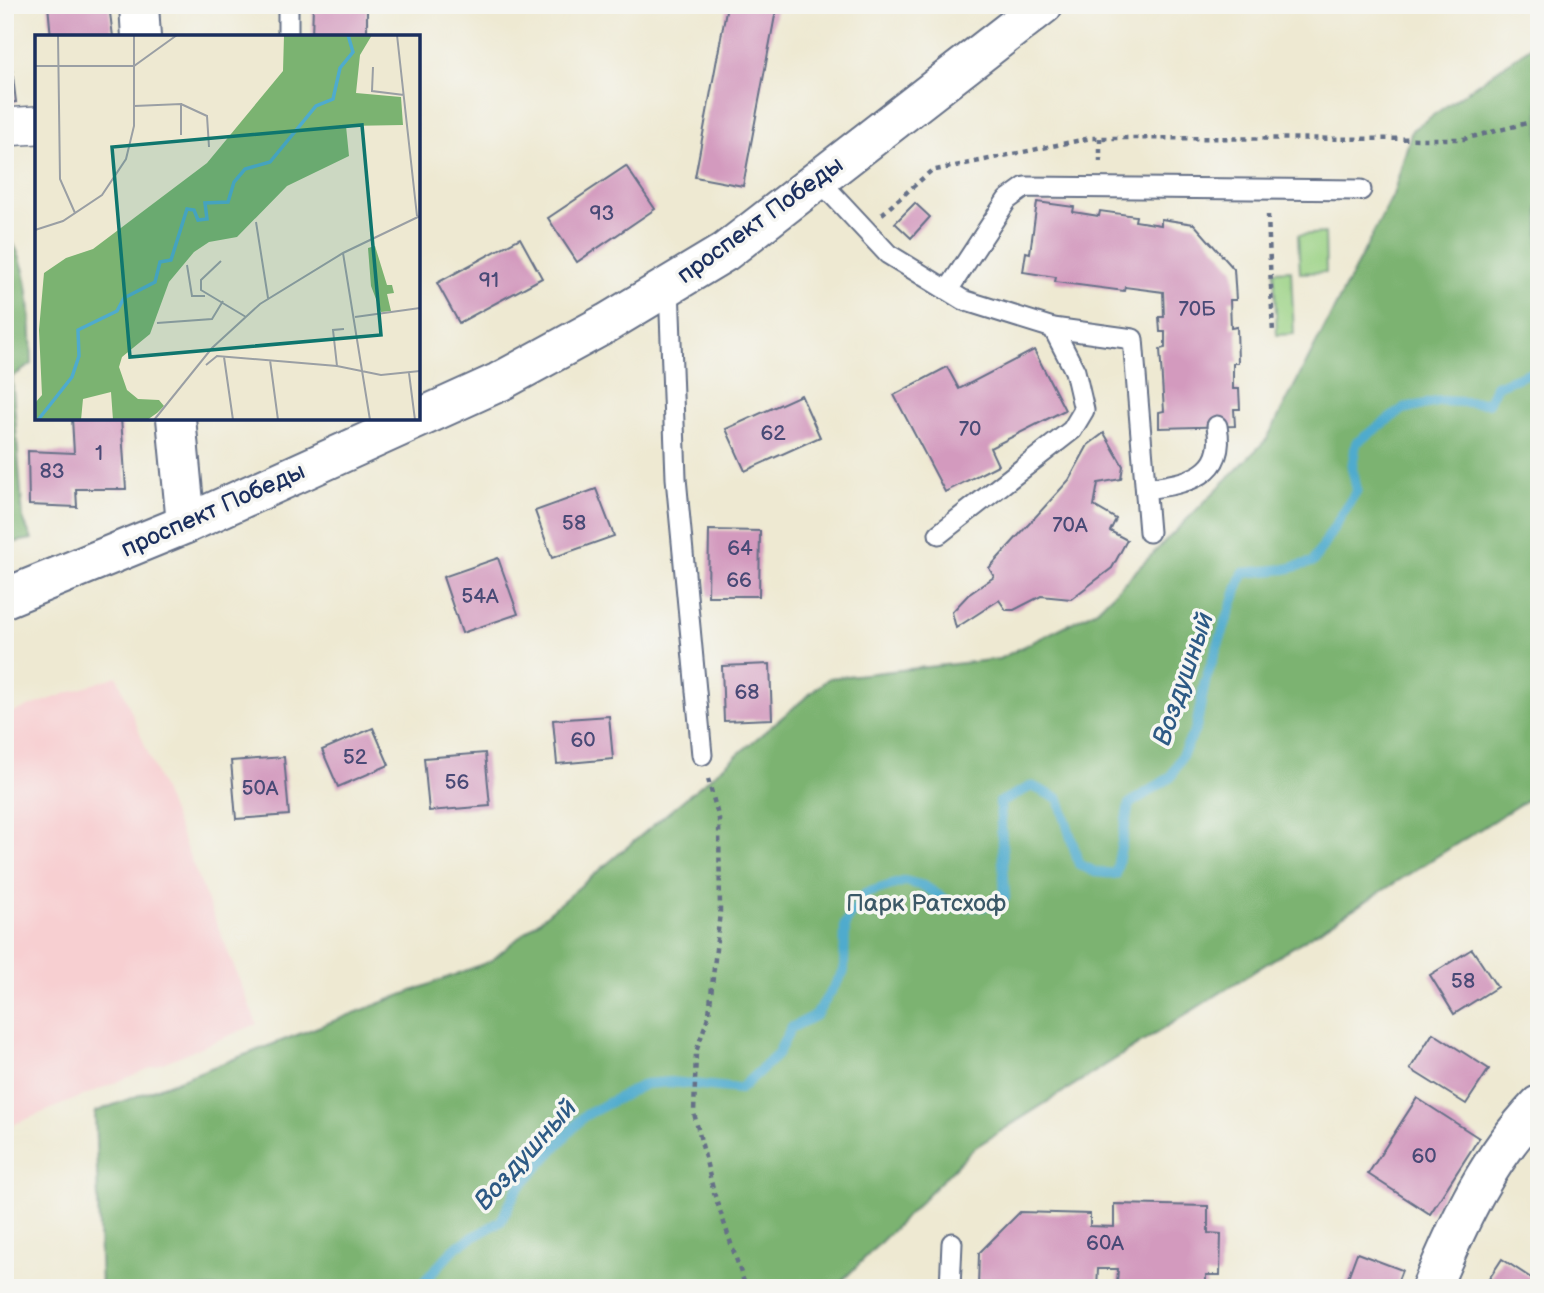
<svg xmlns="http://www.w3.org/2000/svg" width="1544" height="1293" viewBox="0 0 1544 1293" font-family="'Balsamiq Sans',sans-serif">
<rect width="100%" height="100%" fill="#f6f6f2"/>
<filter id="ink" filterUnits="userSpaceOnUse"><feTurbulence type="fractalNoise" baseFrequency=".0143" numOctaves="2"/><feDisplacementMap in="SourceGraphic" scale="14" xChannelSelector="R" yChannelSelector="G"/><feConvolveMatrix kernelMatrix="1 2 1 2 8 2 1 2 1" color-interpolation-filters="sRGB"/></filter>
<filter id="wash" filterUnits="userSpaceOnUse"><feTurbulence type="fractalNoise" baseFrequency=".00686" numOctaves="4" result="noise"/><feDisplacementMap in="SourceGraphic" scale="28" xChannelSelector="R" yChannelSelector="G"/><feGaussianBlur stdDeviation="1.57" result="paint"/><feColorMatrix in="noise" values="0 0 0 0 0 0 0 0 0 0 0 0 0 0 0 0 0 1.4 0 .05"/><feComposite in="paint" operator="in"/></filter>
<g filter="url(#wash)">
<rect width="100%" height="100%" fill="#eee9d2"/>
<path fill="#f7cfd1" d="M117,676l140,348 -242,100 -10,7v-416z"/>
<g fill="#9ad183" stroke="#5a8070" stroke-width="2">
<path d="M1325,233l1,39 -26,1 -2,-38z"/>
<path d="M1291,270l3,64 -17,1 -3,-64z"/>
</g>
<g fill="#7bb371" stroke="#4b7168" stroke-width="2">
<path d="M1539,41v751l-565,356 -139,140h-734l-6,-176 396,-151 338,-283 170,-19 98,-49 170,-171 126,-244 19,-65z"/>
<path d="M5,230c28,37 25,89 27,134l-20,13 11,142 9,20 -27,5z"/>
</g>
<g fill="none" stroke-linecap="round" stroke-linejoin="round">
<path stroke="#4fabcd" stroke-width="10" d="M418,1288l38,-41 45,-26 15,-30 68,-75 61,-32 26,-2 69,7 37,-34 14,-27 25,-13 28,-44 1,-47 21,-31 39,-12 19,5 31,20h29l21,-8 -5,-96 32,-16 27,13 20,65 16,8 21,2 13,-70 42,-27 25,-49 9,-46 38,-109 43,-4 27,-7 44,-72 -5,-22 4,-25 47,-34 38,-8 47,2 8,-17 43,-17"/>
</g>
<g id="blocks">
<g fill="#d39abe">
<path d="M48,5h61l4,32h-62z"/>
<path d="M313,5h54v32h-55z"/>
<path d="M727,5h50l-34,181 -48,-9z"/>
<path d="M5,52h5l6,50 -11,1z"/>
<path d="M626,166l29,43 -78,53 -29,-44z"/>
<path d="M1037,202l37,5 -1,5 26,4 1,-5 36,5 -1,5 26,4v-6l33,5 40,45 2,31h-6l1,28 6,-1 1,36h-5v26h6l1,20h-6l1,17 -76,2v-16l5,-1 -4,-62 5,-1v-16h-5l-1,-15h5l-1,-25 -38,-5 -1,4 -69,-9 1,-5 -33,-5 3,-20 4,1z"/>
<path d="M915,203l15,14 -19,21 -16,-15z"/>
<path d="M520,238l22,40 -83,45 -22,-40z"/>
<path d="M1034,350l31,60 -75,38 8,17 -53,27 -51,-97 53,-28 12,22z"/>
<path d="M801,395l19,42 -75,34 -19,-42z"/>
<path d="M72,418h49l5,71h-50l1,18 -48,-2 -1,-54 46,2z"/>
<path d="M1104,433l19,33 -2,13 -23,4 -4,23 22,13 -6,12 17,9 -15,28 -41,31 -30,-3 -27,14h-8l-7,-10 -43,28 -4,-16 16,-17 26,-18 -5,-9 80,-88 19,-35z"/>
<path d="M596,489l18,47 -62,22 -17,-47z"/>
<path d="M709,530l51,1 -1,65h-51z"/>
<path d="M498,558l20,56 -56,19 -19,-56z"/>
<path d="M770,664l2,55 -48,2 -2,-55z"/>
<path d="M609,716l4,43 -56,5 -4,-44z"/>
<path d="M373,728l16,37 -51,22 -16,-37z"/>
<path d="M485,753l5,53 -61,5 -5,-53z"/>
<path d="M284,757l5,58 -53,4 -5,-58z"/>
<path d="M1472,949l25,38 -43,27 -24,-39z"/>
<path d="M1433,1033l56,36 -23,35 -56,-35z"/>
<path d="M1417,1098l62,40 -49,76 -62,-40z"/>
<path d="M1114,1204l94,2v27l13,1 -1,41h-14v12l-89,-3 1,-15h-20l-1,19h-119l1,-35 41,-41 70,2v12l24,1z"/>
<path d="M1357,1253l45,17 -7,18h-51z"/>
<path d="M1502,1259l32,21 -5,8h-46z"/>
</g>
</g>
</g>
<g filter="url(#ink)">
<use href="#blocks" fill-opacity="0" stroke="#657087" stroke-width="2"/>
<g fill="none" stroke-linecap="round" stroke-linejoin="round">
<defs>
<g id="service">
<path d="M288,5v32"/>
<path d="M818,179l70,75 75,46 90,28 22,43 9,39 -12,20 -133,104"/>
<path d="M669,286l7,192 26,277"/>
<path d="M948,290l59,-90 18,-13 336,3"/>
<path d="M1053,328l80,11 16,193"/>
<path d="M1146,489c39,-6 81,-11 71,-63"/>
<path d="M950,1288l2,-45"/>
</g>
<path id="minor" d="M5,127l32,-2"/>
<g id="tertiary">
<path d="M139,5l2,32"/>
<path d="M176,418l10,106"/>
<path d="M1431,1288c29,-69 56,-128 108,-183"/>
</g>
<path id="primary" d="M5,598l181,-74 313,-142 108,-59 118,-71 318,-247"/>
</defs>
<use href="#service" stroke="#657087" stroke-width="23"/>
<use href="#minor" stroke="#657087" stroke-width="40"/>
<use href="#tertiary" stroke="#657087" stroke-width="42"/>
<use href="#primary" stroke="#657087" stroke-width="42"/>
<g stroke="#657087" stroke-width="4.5" stroke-dasharray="5 5" stroke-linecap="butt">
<path d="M1100,138v24"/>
<path d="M882,214l49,-43 160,-33 373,1 75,-19"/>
<path d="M1268,215l5,119"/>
<path d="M708,779l11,40 1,93 -11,102 -13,38 -2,61 20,80 32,95"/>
</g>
<use href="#service" stroke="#fff" stroke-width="19"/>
<use href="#minor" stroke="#fff" stroke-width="37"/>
<use href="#tertiary" stroke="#fff" stroke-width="38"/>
<use href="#primary" stroke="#fff" stroke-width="38"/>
</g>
</g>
<g text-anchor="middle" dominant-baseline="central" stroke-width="7" stroke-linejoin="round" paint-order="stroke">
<g font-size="21" fill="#494a76">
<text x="602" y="213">93</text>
<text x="489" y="280">91</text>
<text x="1197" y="309">70Б</text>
<text x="970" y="429">70</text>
<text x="773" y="433">62</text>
<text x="99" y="453">1</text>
<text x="52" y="471">83</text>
<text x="574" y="523">58</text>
<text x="1070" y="525">70А</text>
<text x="740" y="548">64</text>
<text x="739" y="580">66</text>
<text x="480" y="596">54А</text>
<text x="747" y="692">68</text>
<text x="583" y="740">60</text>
<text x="355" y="757">52</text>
<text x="457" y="782">56</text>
<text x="260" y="788">50А</text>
<text x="1463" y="981">58</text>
<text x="1424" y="1156">60</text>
<text x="1105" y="1243">60А</text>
</g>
<g font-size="24" fill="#1b2f5e" stroke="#f6f6f2">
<text transform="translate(760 220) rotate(-36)">проспект Победы</text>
<text transform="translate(213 510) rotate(-24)">проспект Победы</text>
</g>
<g font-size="24" fill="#3b5867" stroke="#f6f6f2">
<text x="926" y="903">Парк Ратсхоф</text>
</g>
<g font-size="26" font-style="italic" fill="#2d5a85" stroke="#f6f6f2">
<text transform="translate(1184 679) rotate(-71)">Воздушный</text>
<text transform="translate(526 1155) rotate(-48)">Воздушный</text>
</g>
</g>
<g transform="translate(35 35)">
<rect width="385" height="385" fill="#eee9d2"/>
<path d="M249,0h88l-12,20 -4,38 45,4 2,28 -57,1 3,30 -62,30 -50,51 -28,5 -15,10 -25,30 -19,52 -28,23 -3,10 8,23 11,9 21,1 5,6 -7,7 -10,7h-34l-2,-28 -28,7 -2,21h-46v-17l7,-8 -3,-65 5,-57 22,-15 27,-9 114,-86 76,-92zM340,211l12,39h5l2,8 -7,1 4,17 -10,1 -10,-26 -3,-38z" fill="#7bb371"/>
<path fill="none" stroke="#4fabcd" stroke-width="3.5" d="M3,385l34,-43 7,-21 -1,-26 39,-19 7,-13 31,-16 5,-20 11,-2 16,-51 7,1 4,10 9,-1 -2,-16 23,-1 6,-20 11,-13 25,-7 46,-56 17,-7 7,-31 13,-16 -5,-17"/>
<path fill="none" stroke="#9a9fa4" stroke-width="2" d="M23,0l2,144 15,34M362,0l20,181M0,31h99l43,-31M338,32l-1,24 32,4M146,69l26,12 2,31M99,71l47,-2v31M221,187l12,76M0,195l28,-9 39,-26 24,-36 8,-33v-91M308,218l27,167M186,226l-20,19v10l45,27M152,230l5,31h13M320,282l65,-9M122,288l55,-4 11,-18M189,322l9,63M235,325l8,60M171,330l11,-9 120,10 44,9 39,-4M302,331l-4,-36 11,-1M374,338l6,47M119,385l58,-72 48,-44 83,-51 77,-37"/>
<path fill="#0f766e" fill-opacity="0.15" stroke="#0f766e" stroke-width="3.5" d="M327,90l19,210 -251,22 -18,-210z"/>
<rect width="385" height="385" fill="none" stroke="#1b2f5e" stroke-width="3.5"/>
</g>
<rect width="1544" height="1293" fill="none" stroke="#f6f6f2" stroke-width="28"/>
</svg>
